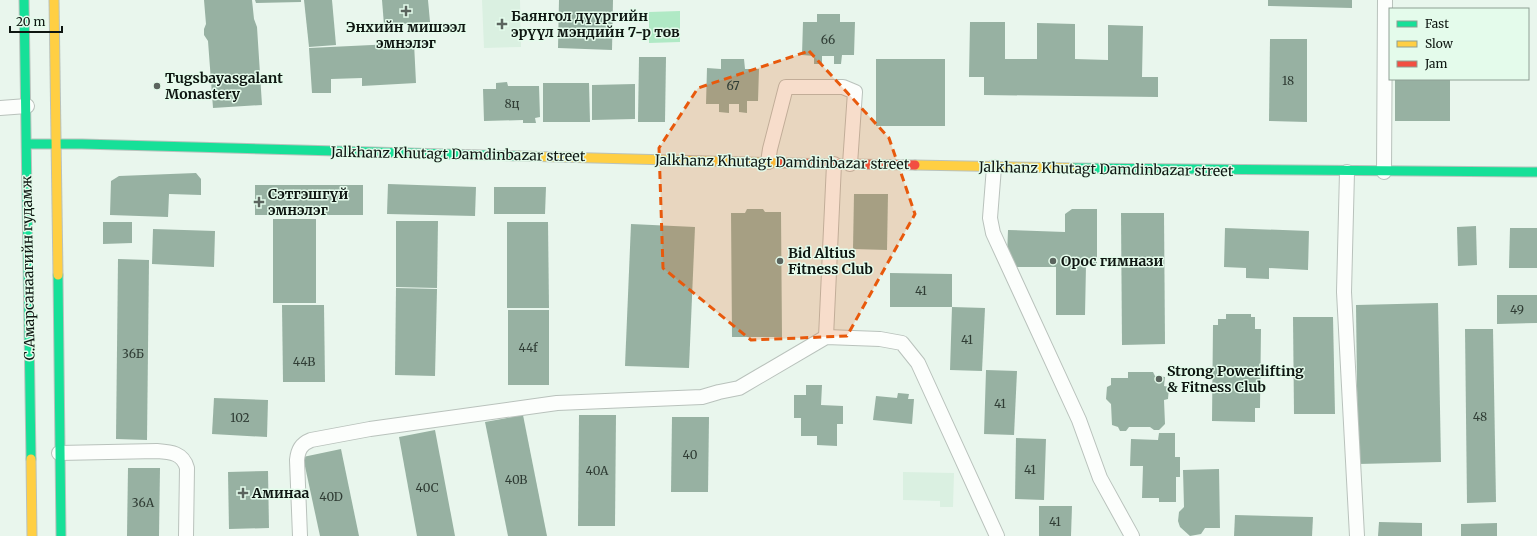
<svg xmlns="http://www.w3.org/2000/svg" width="1537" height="536" viewBox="0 0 1537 536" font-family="Merriweather,serif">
<rect width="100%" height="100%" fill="#e9f6ed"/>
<g fill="#daf0e1">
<path d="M482,0h38l1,47 -37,1z"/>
<path d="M903,472l51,1 -1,34h-13v-6l-37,-1z"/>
</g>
<path fill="#b0e9c5" d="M680,11v31l-31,1v-31z"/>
<g fill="#97b1a2">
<path d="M204,0h48l2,19 3,8 5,78 -49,3 -5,-67 -4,-6v-6l2,-5z"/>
<path d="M255,0h46v2l-45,1z"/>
<path d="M304,0h28l4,45 -27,2z"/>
<path d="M382,0h46l2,22 -46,3z"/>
<path d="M559,0h54l-1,50 -54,-2z"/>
<path d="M1268,0h84v8l-84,-2z"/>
<path d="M817,14h23v8h15l-1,33h-12l-1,9h-7v-8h-12v8h-8v-8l-12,-1 1,-33h14z"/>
<path d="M970,22h35v37h32v-36l38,1v35l33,1v-35l35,1 -1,51h16v20l-174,-2v-18h-15z"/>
<path d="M1270,39h37v83l-38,-1z"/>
<path d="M414,43l2,40 -54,3v-8l-31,1v14h-19l-3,-45z"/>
<path d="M639,57h27l-1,65h-27z"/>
<path d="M721,59h23l1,10h14l-1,32h-11v12l-8,-1v-8h-10v9l-10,-1v-8h-13l1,-36 14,1z"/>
<rect x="876" y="59" width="69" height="67"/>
<rect x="1395" y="79" width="55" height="42"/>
<path d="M507,82l1,4h31l1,31 -5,1 1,5h-13v-3l-39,1 -1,-32h13v-6z"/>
<path d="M543,83h46l1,39h-47z"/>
<path d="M635,84v35l-43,1v-35z"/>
<path d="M196,173l5,6v16l-32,-1 -1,23 -58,-2 1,-34 8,-5z"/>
<path d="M388,184l88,3 -1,29 -88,-2z"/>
<rect x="255" y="185" width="108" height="30"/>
<path d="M494,187h52l-1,27h-51z"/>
<path d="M854,194h34l-1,56 -34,-1z"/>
<path d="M747,209h16l2,3h16l1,125h-50l-1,-124h14z"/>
<path d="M1072,209h25v56h-11l-1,50h-29v-48h-43l-6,-10 1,-27 57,2v-18z"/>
<path d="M1121,213h43l1,131 -43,1z"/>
<rect x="273" y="219" width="43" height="84"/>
<path d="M396,221h42l-1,67 -41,-1z"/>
<path d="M103,222h29v21l-29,1z"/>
<path d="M507,222h41l1,86h-42z"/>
<path d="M631,224l64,3 -6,141 -64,-2z"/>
<path d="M1476,226l1,39 -19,1 -1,-39z"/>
<path d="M1225,228l84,3 -1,39 -39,-2v11l-23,-1v-10l-22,-1z"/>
<path d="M1510,228h27v40h-28z"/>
<path d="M153,229l62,2 -1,36 -62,-3z"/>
<path d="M118,259l31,1 -2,180 -31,-1z"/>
<path d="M890,273l62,1v33h-62z"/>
<path d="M396,288l41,1 -2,87 -40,-1z"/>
<path d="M1497,295h40v28l-40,1z"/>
<path d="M1438,303l3,159 -83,2 -2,-159z"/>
<path d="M282,305h42l1,77h-42z"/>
<path d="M952,307l33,1 -3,63 -32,-1z"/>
<rect x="508" y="310" width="41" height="75"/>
<path d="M1226,314h25v3h4v12h6l-1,79h-5v14l-43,-1 1,-96h5v-6h8z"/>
<path d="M1293,317h40l2,97h-41z"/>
<path d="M1465,329h28l3,173 -29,1z"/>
<path d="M986,370l31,1 -3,64 -30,-1z"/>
<path d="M1128,372h25l2,4 10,1 -1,9 5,1 -1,12 -4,1 1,24 -6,6h-5l-4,-3h-21l-3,4h-6l-2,-4 -6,-2 -1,-21 -5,-5 1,-12 4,-2v-7h17z"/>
<path d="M806,385h16l-1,20 22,1v18h-6v22l-20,-1v-9h-16v-18h-7v-23h12z"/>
<path d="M898,393l11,1 -1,5h6l-2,25 -39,-4 3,-24 21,2z"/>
<path d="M214,398l54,2 -1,37 -55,-3z"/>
<path d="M523,415l24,121h-39l-23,-114z"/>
<path d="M579,415h37l-1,111h-37z"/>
<path d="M672,417h37l-1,75h-37z"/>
<path d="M435,430l20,106h-38l-18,-99z"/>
<path d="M1159,433h16v24h5v20h-4v25h-17v-4h-17l1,-32h-13l1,-27 27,1z"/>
<path d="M1016,438l30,1 -2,61 -29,-1z"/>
<path d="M341,449l18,87h-39l-17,-79z"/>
<path d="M128,468h32l-1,68h-32z"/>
<path d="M1219,469l1,59h-15l-4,6 -11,2 -10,-9 -2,-6 1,-9 5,-5 -1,-37z"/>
<path d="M268,471l1,57 -40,1 -1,-57z"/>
<path d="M1039,506h33l-1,30h-32z"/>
<path d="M1235,515l78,2 -1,19h-78z"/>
<path d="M1379,522l43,1v13h-44z"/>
<path d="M1497,523v13h-36v-12z"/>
</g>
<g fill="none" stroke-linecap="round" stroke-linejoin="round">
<defs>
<g id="street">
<path d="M0,108l27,-2"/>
<path d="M768,162l2,-13 16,-62h57l12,5 -5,72"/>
<path d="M994,167l-4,51 3,15 86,187 21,58 32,58"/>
<path d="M1347,172l-3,120 13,244"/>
<path d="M1384,172l1,-172"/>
<path d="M826,337l8,-173"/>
<path d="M59,453l98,-2c14,1 26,2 30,17l-1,68"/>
<path d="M300,536l-3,-76c1,-10 4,-16 14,-20l59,-11 187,-26 145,-6 17,-5 20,-4 87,-51 54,2 22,4 16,20 79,173"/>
</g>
<g id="fast">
<path d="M24,0l7,459"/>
<path d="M27,144h55l437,12"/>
<path d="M1072,168l465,4"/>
<path d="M58,275l3,261"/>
</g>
<g id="slow">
<path d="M54,0l4,275"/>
<path d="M519,156l263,7"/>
<path d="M915,165l157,3"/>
<path d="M31,459l1,77"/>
</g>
<path id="jam" d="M782,163l133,2"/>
</defs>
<use href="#street" stroke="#b9c2bc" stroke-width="16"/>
<use href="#fast" stroke="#b9c2bc" stroke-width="11"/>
<use href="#slow" stroke="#b9c2bc" stroke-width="11"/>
<use href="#jam" stroke="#b9c2bc" stroke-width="11"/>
<use href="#street" stroke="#fcfefc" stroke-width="14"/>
<use href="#fast" stroke="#16e098" stroke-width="9"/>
<use href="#slow" stroke="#ffcf43" stroke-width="9"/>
<use href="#jam" stroke="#f24e42" stroke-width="9"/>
</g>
<path fill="#e8590c" fill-opacity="0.2" stroke="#e8590c" stroke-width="3" stroke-dasharray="8 5" stroke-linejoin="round" d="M809,51l80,87 26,76 -68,122 -96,4 -88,-72 -4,-120 39,-60z"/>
<g fill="#5b645e" stroke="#e4fbeb" stroke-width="1.5">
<path d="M404 5h4v4h4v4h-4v4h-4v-4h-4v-4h4z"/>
<path d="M500 18h4v4h4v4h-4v4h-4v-4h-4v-4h4z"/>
<circle cx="157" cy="86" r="4"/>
<path d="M257 196h4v4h4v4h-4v4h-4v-4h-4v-4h4z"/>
<circle cx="780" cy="261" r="4"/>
<circle cx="1053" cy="261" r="4"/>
<circle cx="1159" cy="379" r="4"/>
<path d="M241 487h4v4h4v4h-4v4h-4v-4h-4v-4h4z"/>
</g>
<g text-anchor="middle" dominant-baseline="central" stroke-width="3" stroke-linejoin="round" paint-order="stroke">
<g font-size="12" fill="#303d35">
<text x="828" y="39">66</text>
<text x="1288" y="80">18</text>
<text x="733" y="85">67</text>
<text x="512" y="103">8ц</text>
<text x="921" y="290">41</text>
<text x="1517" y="309">49</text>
<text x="967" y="339">41</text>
<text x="528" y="347">44f</text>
<text x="133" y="353">36Б</text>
<text x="304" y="361">44B</text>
<text x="1000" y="403">41</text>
<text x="1480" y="416">48</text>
<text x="240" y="417">102</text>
<text x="690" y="454">40</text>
<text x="1030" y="469">41</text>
<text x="597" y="470">40А</text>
<text x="516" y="479">40B</text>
<text x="427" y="487">40C</text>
<text x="331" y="496">40D</text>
<text x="143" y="502">36А</text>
<text x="1055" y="521">41</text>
</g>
<g font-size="14" font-weight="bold" fill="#0e1611" stroke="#e4fbeb" text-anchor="start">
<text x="511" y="16">Баянгол дүүргийн<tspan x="511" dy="16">эрүүл мэндийн 7-р төв</tspan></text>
<text x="406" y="27" text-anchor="middle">Энхийн мишээл<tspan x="406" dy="16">эмнэлэг</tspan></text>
<text x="165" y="78">Tugsbayasgalant<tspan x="165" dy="16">Monastery</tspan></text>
<text x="268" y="194">Сэтгэшгүй<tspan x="268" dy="16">эмнэлэг</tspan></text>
<text x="788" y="253">Bid Altius<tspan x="788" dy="16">Fitness Club</tspan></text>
<text x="1061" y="261">Орос гимнази</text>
<text x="1167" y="371">Strong Powerlifting<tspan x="1167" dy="16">&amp; Fitness Club</tspan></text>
<text x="252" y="493">Аминаа</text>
</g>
<g font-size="14" fill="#0e1611" stroke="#e4fbeb">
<text transform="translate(458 154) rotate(1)">Jalkhanz Khutagt Damdinbazar street</text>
<text transform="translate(782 162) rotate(1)">Jalkhanz Khutagt Damdinbazar street</text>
<text transform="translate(1106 169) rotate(1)">Jalkhanz Khutagt Damdinbazar street</text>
<text transform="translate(28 268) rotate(-91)">С.Амарсанаагийн гудамж</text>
</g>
</g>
<rect x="1389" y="8" width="140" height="72" fill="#e4fbeb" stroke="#8e9f94"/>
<rect x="1397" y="21" width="20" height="6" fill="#16e098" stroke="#8e9f94"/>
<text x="1425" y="28" font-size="12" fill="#0e1611">Fast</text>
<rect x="1397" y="41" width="20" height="6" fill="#ffcf43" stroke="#8e9f94"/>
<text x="1425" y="48" font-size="12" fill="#0e1611">Slow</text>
<rect x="1397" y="61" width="20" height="6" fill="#f24e42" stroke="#8e9f94"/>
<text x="1425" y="68" font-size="12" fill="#0e1611">Jam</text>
<path d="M10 26v6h52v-6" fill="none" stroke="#0e1611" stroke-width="2"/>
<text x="16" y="26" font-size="12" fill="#0e1611" stroke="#e4fbeb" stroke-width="3" paint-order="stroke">20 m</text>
</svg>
